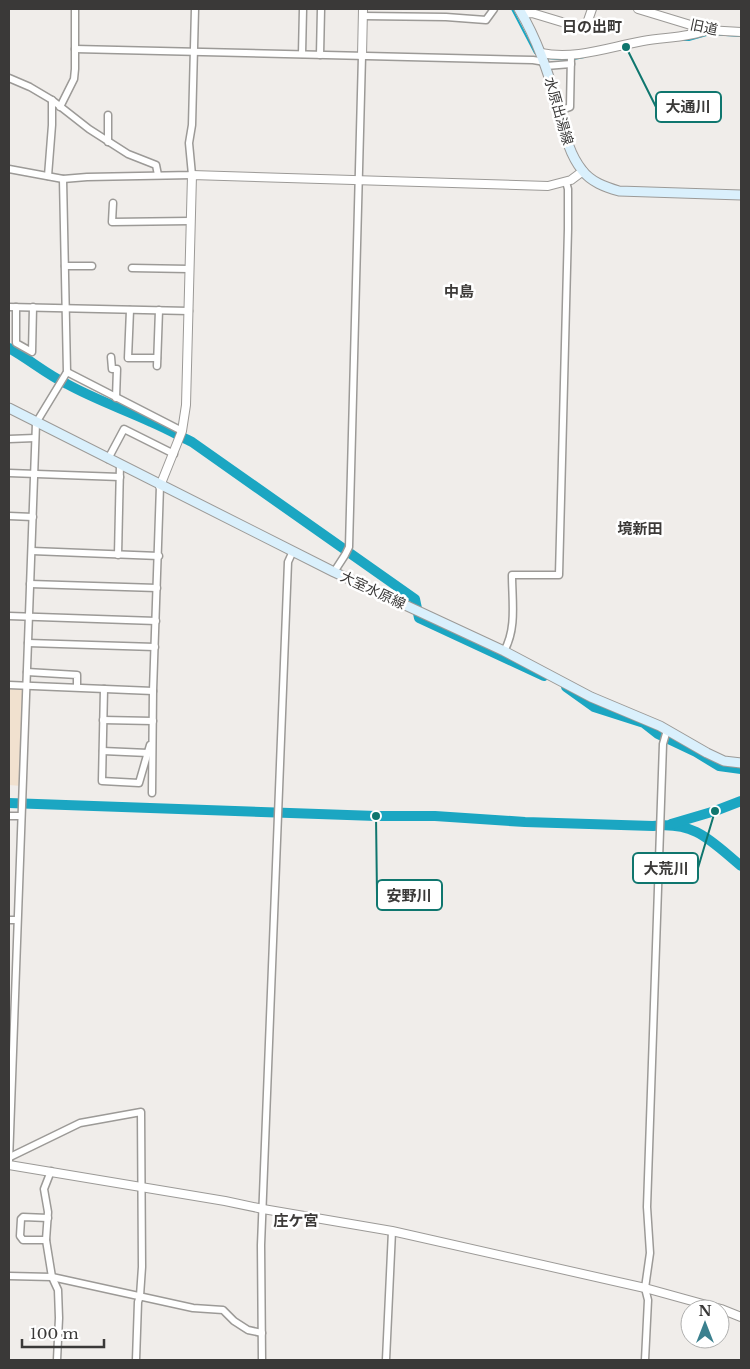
<svg xmlns="http://www.w3.org/2000/svg" width="750" height="1369" viewBox="0 0 750 1369" font-family="'Libre Baskerville','Noto Sans JP',serif">
<rect width="100%" height="100%" fill="#f0edea"/>
<path fill="#f1e1cf" d="M9,688l15,1 -3,97 -12,-1z"/>
<g fill="none" stroke-linecap="round" stroke-linejoin="round">
<g stroke="#1ba6c2" stroke-width="2">
<path d="M512,9l23,44 3,2"/>
<path d="M680,40h9l21,-6 31,2"/>
<path d="M547,58l22,2"/>
<path d="M574,59l10,-2"/>
</g>
<g stroke="#1ba6c2" stroke-width="10">
<path d="M9,348c20,11 37,26 58,36 27,15 56,25 84,38 14,6 27,13 41,20l223,157 4,19 125,58"/>
<path d="M566,687l28,20 50,16 14,11 38,18 23,14 22,3"/>
<path d="M9,803l367,13h59l90,6 128,4c42,-5 58,15 88,40"/>
<path d="M671,824l44,-13 26,-10"/>
</g>
<defs>
<g id="minor">
<path d="M363,16l83,1 40,3 8,-11"/>
<path d="M75,49l458,11 12,2"/>
<path d="M302,54l1,-45"/>
<path d="M320,55l1,-46"/>
<path d="M546,66l25,-2"/>
<path d="M9,78l21,9 22,13 37,29 39,25 28,11 2,10"/>
<path d="M60,107l14,-28 1,-10v-60"/>
<path d="M559,111l11,-4 1,-51"/>
<path d="M108,142v-27"/>
<path d="M9,169l54,10 24,-2 105,-2 -3,-32 3,-18 3,-116"/>
<path d="M48,176l4,-51v-25"/>
<path d="M113,203l-1,19 78,-1"/>
<path d="M65,266h27"/>
<path d="M132,268l57,1"/>
<path d="M9,307l180,4"/>
<path d="M16,307v36l16,9 1,-45"/>
<path d="M130,310l-2,48h29"/>
<path d="M111,357l1,12h5l-1,29"/>
<path d="M157,366l2,-56"/>
<path d="M67,372l115,59"/>
<path d="M9,439l26,-1"/>
<path d="M108,459l16,-30 50,25"/>
<path d="M9,473l111,4"/>
<path d="M9,516l24,1"/>
<path d="M32,551l127,5"/>
<path d="M118,555l2,-90"/>
<path d="M334,572l11,-17 4,-8 13,-491"/>
<path d="M30,584l127,4"/>
<path d="M9,616l147,5"/>
<path d="M28,643l127,4"/>
<path d="M504,651c13,-22 8,-51 8,-76h47l9,-346v-40l-2,-7"/>
<path d="M27,672l50,3v12"/>
<path d="M9,685l144,6"/>
<path d="M104,689l-2,92 37,2 11,-38"/>
<path d="M103,720l50,1"/>
<path d="M103,751l45,2"/>
<path d="M152,793l1,-102 7,-205"/>
<path d="M9,816h12"/>
<path d="M9,920h8"/>
<path d="M10,1157l70,-34 61,-11 1,155 -2,29 -2,6 -2,58"/>
<path d="M9,1161l27,-738 31,-51 -4,-193"/>
<path d="M51,1171l-7,18 4,23 -2,28 6,37 6,13 1,28 -2,42"/>
<path d="M46,1240h-23l-3,-4 1,-17 2,-2 25,1"/>
<path d="M9,1276l43,1 141,31 30,2 11,11 14,9 14,3"/>
<path d="M262,1360l-1,-115 27,-683 5,-11"/>
<path d="M386,1360l6,-129"/>
<path d="M645,1360l3,-60 -3,-12 5,-35 -3,-46 16,-463 4,-14"/>
</g>
<g id="tertiary">
<path d="M638,9l69,21 34,2"/>
<path d="M522,14l10,-1 53,16 7,-20"/>
<path d="M541,53c35,7 68,-6 102,-12 21,-4 44,-3 64,-11"/>
<path d="M362,56l1,-47"/>
<path d="M160,486l22,-55 4,-26 6,-230 356,11 23,-6 12,-9"/>
<path d="M9,1165l216,36 38,8 129,22 253,57 76,21 20,8"/>
</g>
<g id="secondary">
<path d="M519,9c18,30 29,63 39,97 6,22 9,45 24,64 9,12 23,17 37,21l122,4"/>
<path d="M9,408l325,164 170,79 87,46 69,29 47,27 17,8 17,2"/>
</g>
</defs>
<use href="#minor" stroke="#9c9a97" stroke-width="9"/>
<use href="#tertiary" stroke="#9c9a97" stroke-width="10"/>
<use href="#secondary" stroke="#9c9a97" stroke-width="11"/>
<use href="#minor" stroke="#fff" stroke-width="6"/>
<use href="#tertiary" stroke="#fff" stroke-width="8"/>
<use href="#secondary" stroke="#daf0fc" stroke-width="9"/>
</g>
<g text-anchor="middle" dominant-baseline="central" stroke-width="5" stroke-linejoin="round" paint-order="stroke">
<g font-size="14" fill="#3a3938" stroke="#fff">
<text transform="translate(704 27) rotate(12)">旧道</text>
<text transform="translate(559 111) rotate(74)">水原出湯線</text>
<text transform="translate(373 590) rotate(25)">大室水原線</text>
</g>
<g font-size="15" font-weight="bold" fill="#3c3a38" stroke="#fff">
<text x="592" y="26">日の出町</text>
<text x="459" y="291">中島</text>
<text x="640" y="528">境新田</text>
<text x="296" y="1220">庄ケ宮</text>
</g>
</g>
<path fill="none" stroke="#0f766e" stroke-width="2" d="M626 47L656 107M715 811L698 868M376 816L377 895"/>
<g fill="#0f766e" stroke="#fff" stroke-width="2">
<circle cx="626" cy="47" r="5"/>
<circle cx="715" cy="811" r="5"/>
<circle cx="376" cy="816" r="5"/>
</g>
<g fill="#fff" stroke="#0f766e" stroke-width="2">
<rect x="656" y="92" width="65" height="30" rx="5"/>
<rect x="633" y="853" width="65" height="30" rx="5"/>
<rect x="377" y="880" width="65" height="30" rx="5"/>
</g>
<g font-size="15" text-anchor="middle" font-weight="bold" fill="#3a3938">
<text x="688" y="112">大通川</text>
<text x="666" y="874">大荒川</text>
<text x="409" y="901">安野川</text>
</g>
<rect width="750" height="1369" fill="none" stroke="#3a3938" stroke-width="20"/>
<g transform="translate(705 1324)"><circle r="24" fill="#ffffff" stroke="#b0b0af"/>
<path d="M0-4L9 19L0 12L-9 19Z" fill="#3b808e"/>
<text y="-8" font-size="14" font-weight="bold" text-anchor="middle" fill="#3a3938">N</text>
</g>
<path d="M22 1339v8h82v-8" fill="none" stroke="#3a3938" stroke-width="2.5"/>
<text x="30" y="1339" font-size="15" fill="#3a3938" stroke="#ffffff" stroke-width="4" paint-order="stroke">100 m</text>
</svg>
